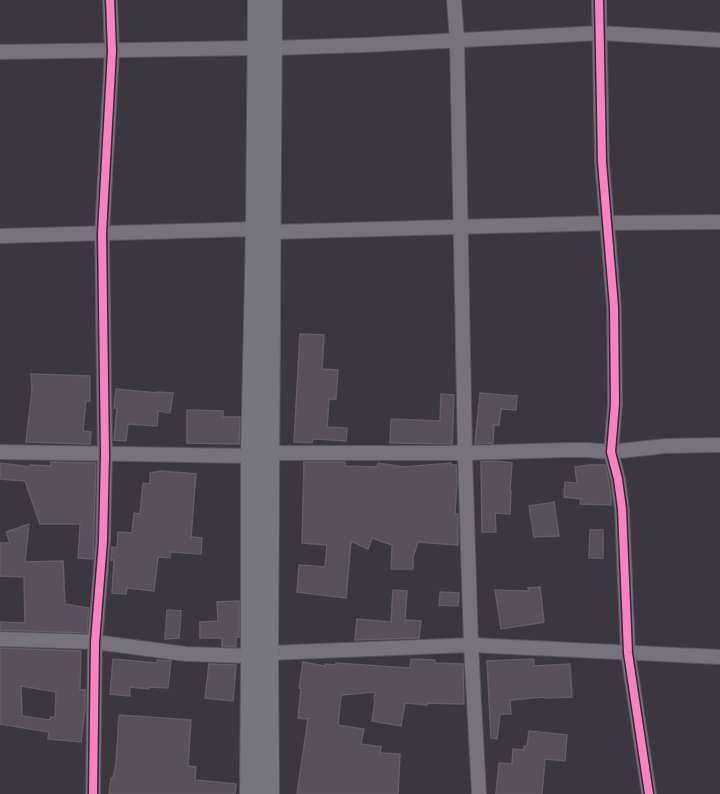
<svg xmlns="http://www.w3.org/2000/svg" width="720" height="794" viewBox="0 0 720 794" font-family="Mulish,sans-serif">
<rect width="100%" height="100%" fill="#3a383e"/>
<g fill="#575058" stroke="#635e63" stroke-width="1.5" fill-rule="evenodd">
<path d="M300,334l24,1 -2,34 16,1 -2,29h-7l-2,28 20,1 -1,13 -33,-2 -1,4 -18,-1z"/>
<path d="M31,374l59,2v25h-4l-3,30 8,1 -1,12 -64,-2 6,-52z"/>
<path d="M116,389l41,4v-1l16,1 -3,20 -12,-2 -1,15 -29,-2 -2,17 -12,-1 3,-32h-3z"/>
<path d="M480,393l37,3 -1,14 -15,-1 -2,16h-5l-1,18 -18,1z"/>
<path d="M441,394l13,1 -2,49 -62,-1 1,-24 49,2z"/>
<path d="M187,410l36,1v6h17l-1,27 -52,-1z"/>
<path d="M495,461l17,2 -2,28h1l-1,23 -15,-1 1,19h-14l-1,-70z"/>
<path d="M51,462l45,1 -3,96 -15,-1 2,-34h-40l-15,-43 -25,-2v-16l30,4v-2l21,1z"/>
<path d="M304,462h41v4l32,1 1,-4 26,4 47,-4v2h5l1,16 -2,33h3v31l-40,-3 -5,15v12h-22l1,-24 -20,-7 -4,11 -17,-8 -5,57 -49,-6 2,-27 26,2 2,-22 -25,-2z"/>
<path d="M590,465h15l4,16 2,15v9l-31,-1 1,-5 -17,-2 1,-15 12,1 -2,-16z"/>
<path d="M161,471l35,3 -5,63 11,1 -1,16 -31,-2v6l-12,-1 -4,34 -27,-3 -1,6 -14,-1 2,-33h-3l1,-13 5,1 1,-16 14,1 2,-20 6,1 3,-31 7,1v-11z"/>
<path d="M554,502l5,34 -25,1 -5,-31z"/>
<path d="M29,524l-4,38 38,-1 2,43 24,4 -2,25 -87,-3v-8l25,1 -1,-46 -24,-1v-33h10l-4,-11z"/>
<path d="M590,530h13v28h-14z"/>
<path d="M540,587l4,35 -43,7 -6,-39 34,1 -1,-3z"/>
<path d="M393,590l14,1 -2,29 16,1 -2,17 -64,2 2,-21 34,3z"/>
<path d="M440,592l19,1 -1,13 -19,-1z"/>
<path d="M239,601v36h-3v10l-14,-1v-8h-22v-16l18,-1 -1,-19z"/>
<path d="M167,610l14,1 -2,27 -14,1z"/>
<path d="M0,648l81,3 -1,39h5v19l-4,33 -33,-3 1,-7 -49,-8zM21,686l35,6 -1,26 -4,-1 -1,3 -28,-4z"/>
<path d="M113,659l44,4v-3l14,1 -3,27 -19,-1v2l-19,-2v9l-20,-2z"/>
<path d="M411,659l24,1v3l28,1 1,40 -37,-1v2l-22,-2 -4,23 -29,-5 3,-20 -1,-1 1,-8 -34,3 -3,30 26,4 -3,15 20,3 -1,6 20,1 -2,40h-101l11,-75 -10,-1 3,-30h-2l4,-26 22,4v-2l11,1v-2l74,5z"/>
<path d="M534,659v7l36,-2 2,33 -27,1v-1l-35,3 1,14h-11l-3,25 -6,-1 -4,-77z"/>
<path d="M209,664l27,1 -3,36 -28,-3z"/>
<path d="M119,715l72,5 -3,46 8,1 -1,13 41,4 -1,10h-126l2,-16h2l3,-15z"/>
<path d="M529,731l38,4 -2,26 -20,-2 -3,35h-46l3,-31 13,1 1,-15 11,1v-4h3z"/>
</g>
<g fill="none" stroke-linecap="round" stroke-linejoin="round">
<defs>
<g id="street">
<path d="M454,0l3,40 8,413 6,192 8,149"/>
<path d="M599,0l3,162 12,145 1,97 -4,48 7,27 4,30 6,144 21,141"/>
<path d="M272,48l93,-3 235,-12 120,7"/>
<path d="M0,52l258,-4"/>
<path d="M271,232l336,-9 113,-1"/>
<path d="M0,236l256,-7"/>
<path d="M0,452l251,4"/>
<path d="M269,453h196l99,-3h24l23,2 54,-6 55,-1"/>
<path d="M0,639l95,3 91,12 65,2"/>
<path d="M268,653l203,-8 249,12"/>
<path d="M93,794l2,-152 8,-101 2,-86 -3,-222 10,-182 -2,-51"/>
</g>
<g id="secondary">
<path d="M250,794l1,-138v-200l5,-227 2,-229"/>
<path d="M269,794l-1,-141 4,-653"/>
</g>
</defs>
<use href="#street" stroke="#57545b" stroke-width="16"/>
<use href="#secondary" stroke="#57545b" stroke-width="22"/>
<use href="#street" stroke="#76747a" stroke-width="14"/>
<use href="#secondary" stroke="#77767f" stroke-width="20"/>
<defs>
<g id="cycleway">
<path d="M599,0l3,162 12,145 1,97 -4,48 7,27 4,30 6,144 21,141"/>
<path d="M93,794l2,-152 8,-101 2,-86 -3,-222 10,-182 -2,-51"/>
</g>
</defs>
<use href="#cycleway" stroke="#2f2a37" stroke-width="11"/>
<use href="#cycleway" stroke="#ff80c0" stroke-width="8"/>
</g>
</svg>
